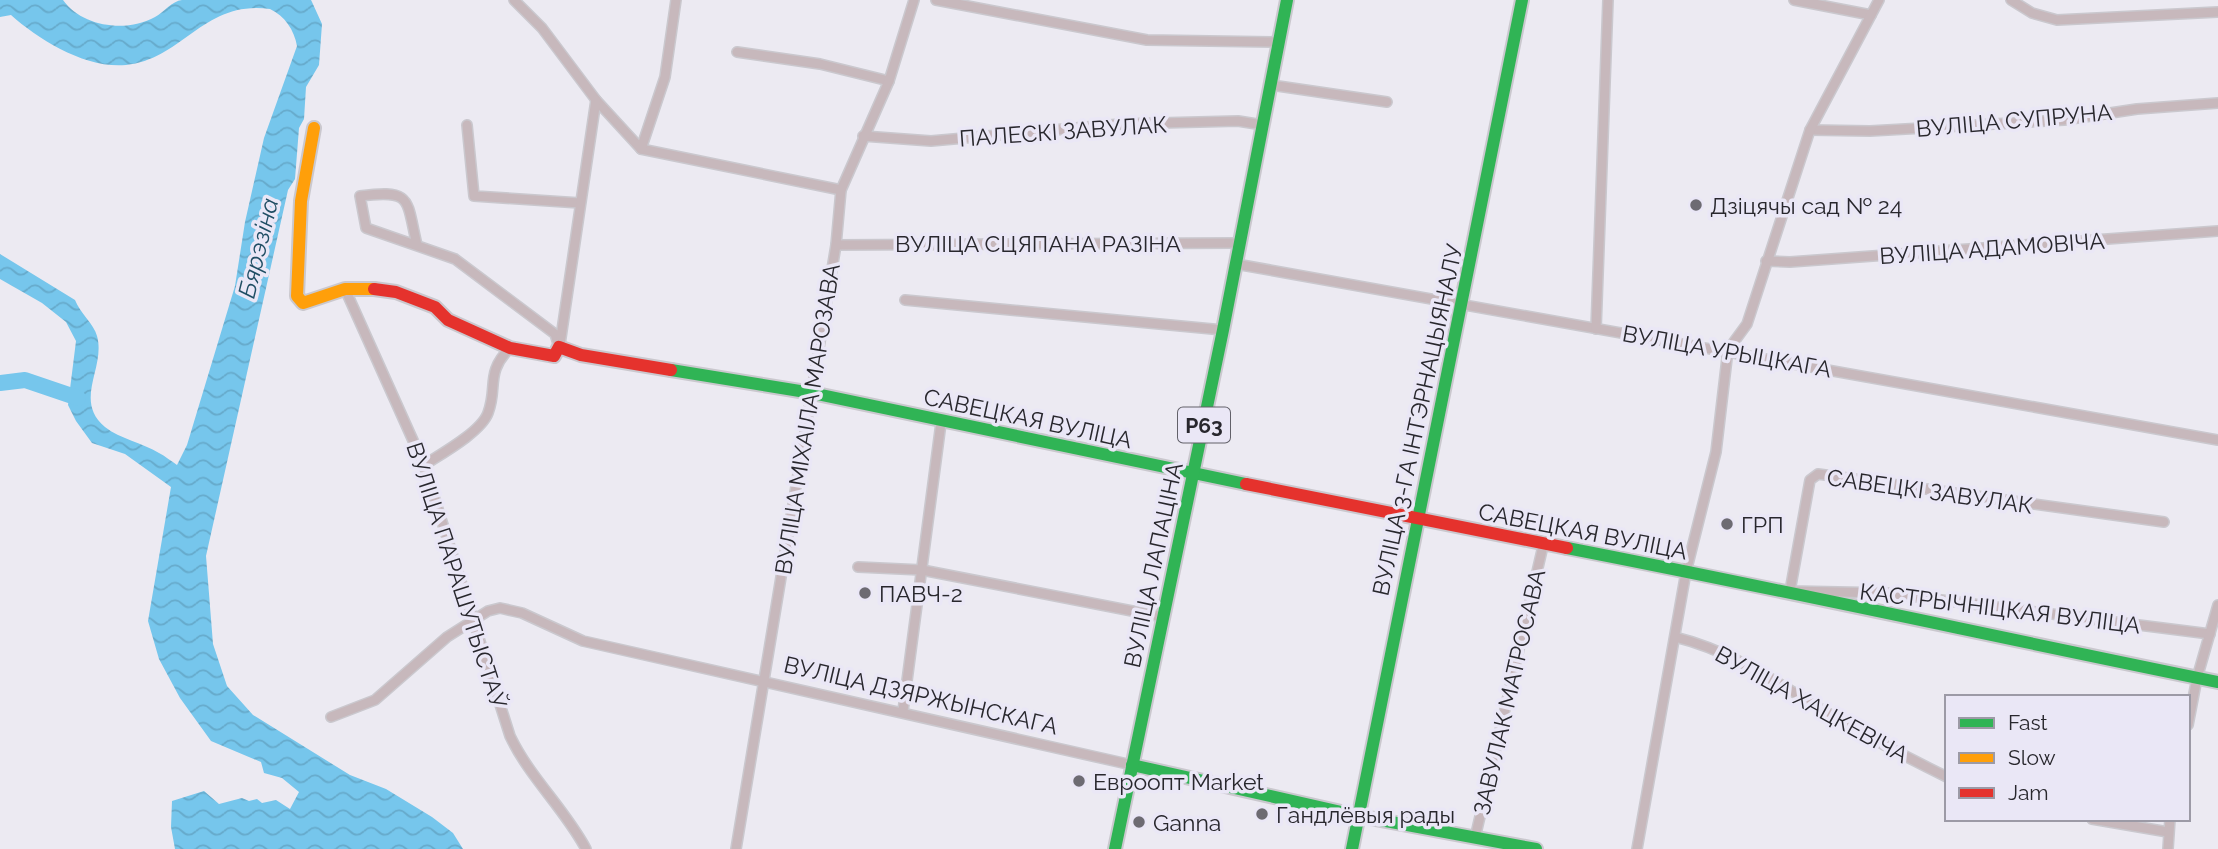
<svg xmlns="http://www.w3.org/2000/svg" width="2218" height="849" viewBox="0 0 2218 849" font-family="Raleway,sans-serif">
<defs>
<pattern id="water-waves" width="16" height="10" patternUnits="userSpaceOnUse" patternTransform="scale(1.75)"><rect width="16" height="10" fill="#76c6ec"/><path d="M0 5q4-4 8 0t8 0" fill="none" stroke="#66aacb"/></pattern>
</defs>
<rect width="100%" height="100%" fill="#eceaf2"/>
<path fill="url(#water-waves)" d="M0,0h63c19,27 64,33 92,17 9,-5 17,-16 27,-17 42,0 86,0 129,0l1,2 10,22 -3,41 -13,22 -2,32 -5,9 -4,51 -7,11 -82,366 7,88 14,42 26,29 97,60 36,14 46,28 21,16 10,16h-288l-4,-22 1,-26 32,-10 15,13 23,-6 7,3 8,-2 5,4 14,-3 14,9 9,-17 -17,-14 -18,-5 -3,-11 -50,-21 -31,-43 -21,-39 -11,-38 23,-134 -46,-33 -33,-11 -16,-22 -8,-16 8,-64 -10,-19 -24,-19 -42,-24v-25l75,46c5,13 19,24 22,36 9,32 -24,64 8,91 15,12 38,16 54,26 6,3 12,8 18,12l10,-20 48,-159 10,-64 19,-84 33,-92c-3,-16 -12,-30 -27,-37 -67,-9 -86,50 -144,56 -40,4 -87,-25 -115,-50l-11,2z"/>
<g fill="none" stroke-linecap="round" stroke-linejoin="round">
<path stroke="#76c6ec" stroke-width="16" d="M0,383l25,-3 53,18"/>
<defs>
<g id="street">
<path d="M514,0l28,28 54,72 45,49 200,41"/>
<path d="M936,0l211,40 132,2"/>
<path d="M1794,0l77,15"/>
<path d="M2011,0l21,13 25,7 161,-8"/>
<path d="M737,52l83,12 69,17"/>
<path d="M1271,85l116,17"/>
<path d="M467,125l7,71 106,7"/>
<path d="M1810,130l60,1 194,-11 73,-11 81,-6"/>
<path d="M863,136l68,5 190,-17 117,-3 25,4"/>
<path d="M641,149l24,-72 11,-77"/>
<path d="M417,245c-11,-46 -4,-56 -57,-49l6,32 89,31 100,75 4,13"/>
<path d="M836,245l404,-2"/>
<path d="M1766,261l24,1 428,-31"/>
<path d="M1236,264l982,176"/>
<path d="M345,289l79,176 86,271c20,42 54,72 76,113"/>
<path d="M905,300l318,30"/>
<path d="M1596,329l12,-329"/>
<path d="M560,344l36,-244"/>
<path d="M424,465c17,-11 57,-33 64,-52 10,-26 -3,-40 22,-65"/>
<path d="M2164,522l-346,-48 -8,6 -20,111 96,2 324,41"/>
<path d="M858,567l64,3 241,47"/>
<path d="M1675,637c58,14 107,49 158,79 37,22 75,42 114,61"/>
<path d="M903,711l38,-288"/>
<path d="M331,717l44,-17 72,-63 41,-26 12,-3 22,5 61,28 549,124"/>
<path d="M2188,725l9,-47 21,-73"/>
<path d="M2092,819l76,13"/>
<path d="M1475,838l68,-292"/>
<path d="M736,849l100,-604 5,-55 48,-109 25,-81"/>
<path d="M1637,849l49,-277 30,-120 12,-102 19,-26 63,-194 69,-130"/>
<path d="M2168,849l2,-30"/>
</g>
<g id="fast">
<path d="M671,370l141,23 434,91"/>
<path d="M1567,548c217,42 434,90 651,134"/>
<path d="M1132,765l227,51 177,33"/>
<path d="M1115,849l108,-519 64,-330"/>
<path d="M1352,849l170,-849"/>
</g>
<path id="slow" d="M314,128l-13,73 -4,95 6,7 42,-14h29"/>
<g id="jam">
<path d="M374,289l22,3 39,15 13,13 62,28 44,8 5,-9 22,8 90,15"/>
<path d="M1246,484l321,64"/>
</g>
</defs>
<use href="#street" stroke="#cac8ce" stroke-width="12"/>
<use href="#fast" stroke="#cac8ce" stroke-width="16"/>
<use href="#slow" stroke="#cac8ce" stroke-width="16"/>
<use href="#jam" stroke="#cac8ce" stroke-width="16"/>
<use href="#street" stroke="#c7b8bc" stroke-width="9"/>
<use href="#fast" stroke="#30b455" stroke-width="12"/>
<use href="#slow" stroke="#ff9f0a" stroke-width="12"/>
<use href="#jam" stroke="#e5322d" stroke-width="12"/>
</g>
<g fill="#6d6b72" stroke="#eae7f6" stroke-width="2.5">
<circle cx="1696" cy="205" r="7"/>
<circle cx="1727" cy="524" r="7"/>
<circle cx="865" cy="593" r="7"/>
<circle cx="1079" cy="781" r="7"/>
<circle cx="1262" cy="814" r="7"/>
<circle cx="1139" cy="822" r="7"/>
</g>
<g text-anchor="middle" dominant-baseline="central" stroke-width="7" stroke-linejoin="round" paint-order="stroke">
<rect fill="#eae7f6" stroke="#626169" stroke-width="2" x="1178" y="407.5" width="52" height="35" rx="5"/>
<g font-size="21" font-weight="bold" fill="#28272d">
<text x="1204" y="425">Р63</text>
</g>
<g font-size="23" fill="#28272d" stroke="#eae7f6">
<text transform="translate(2014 120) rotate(-5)">ВУЛІЦА СУПРУНА</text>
<text transform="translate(1063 131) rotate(-4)">ПАЛЕСКІ ЗАВУЛАК</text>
<text x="1038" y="243">ВУЛІЦА СЦЯПАНА РАЗІНА</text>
<text transform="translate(1992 248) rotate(-4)">ВУЛІЦА АДАМОВІЧА</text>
<text transform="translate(1727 351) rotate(10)">ВУЛІЦА УРЫЦКАГА</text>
<text transform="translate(1028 418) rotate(12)">САВЕЦКАЯ ВУЛІЦА</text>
<text transform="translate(807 419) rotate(-81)">ВУЛІЦА МІХАІЛА МАРОЗАВА</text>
<text transform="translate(1417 420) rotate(-78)">ВУЛІЦА 3-ГА ІНТЭРНАЦЫЯНАЛУ</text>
<text transform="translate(1930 491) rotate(8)">САВЕЦКІ ЗАВУЛАК</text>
<text transform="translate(1583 531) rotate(11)">САВЕЦКАЯ ВУЛІЦА</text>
<text transform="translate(1153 565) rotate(-78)">ВУЛІЦА ЛАПАЦІНА</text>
<text transform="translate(457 575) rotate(72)">ВУЛІЦА ПАРАШУТЫСТАЎ</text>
<text transform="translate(2000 608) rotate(7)">КАСТРЫЧНІЦКАЯ ВУЛІЦА</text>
<text transform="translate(1509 692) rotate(-77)">ЗАВУЛАК МАТРОСАВА</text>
<text transform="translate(921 695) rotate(13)">ВУЛІЦА ДЗЯРЖЫНСКАГА</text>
<text transform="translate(1812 704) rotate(29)">ВУЛІЦА ХАЦКЕВІЧА</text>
</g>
<g font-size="23" fill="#28272d" stroke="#eae7f6" text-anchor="start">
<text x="1710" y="205">Дзіцячы сад № 24</text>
<text x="1741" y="524">ГРП</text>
<text x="879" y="593">ПАВЧ-2</text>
<text x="1093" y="781">Евроопт Market</text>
<text x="1276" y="814">Гандлёвыя рады</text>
<text x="1153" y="822">Ganna</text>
</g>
<g font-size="24" font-style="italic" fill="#204e64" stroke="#eae7f6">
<text transform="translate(258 248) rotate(-76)">Бярэзіна</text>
</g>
</g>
<rect x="1945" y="695" width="245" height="126" fill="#eae7f6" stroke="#9c9aa6" stroke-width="2"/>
<rect x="1959" y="718" width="35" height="10" fill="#30b455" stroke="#9c9aa6" stroke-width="2"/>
<text x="2008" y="730" font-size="21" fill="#28272d">Fast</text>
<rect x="1959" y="753" width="35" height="10" fill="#ff9f0a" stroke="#9c9aa6" stroke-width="2"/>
<text x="2008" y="765" font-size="21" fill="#28272d">Slow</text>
<rect x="1959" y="788" width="35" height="10" fill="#e5322d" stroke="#9c9aa6" stroke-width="2"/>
<text x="2008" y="800" font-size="21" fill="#28272d">Jam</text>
</svg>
